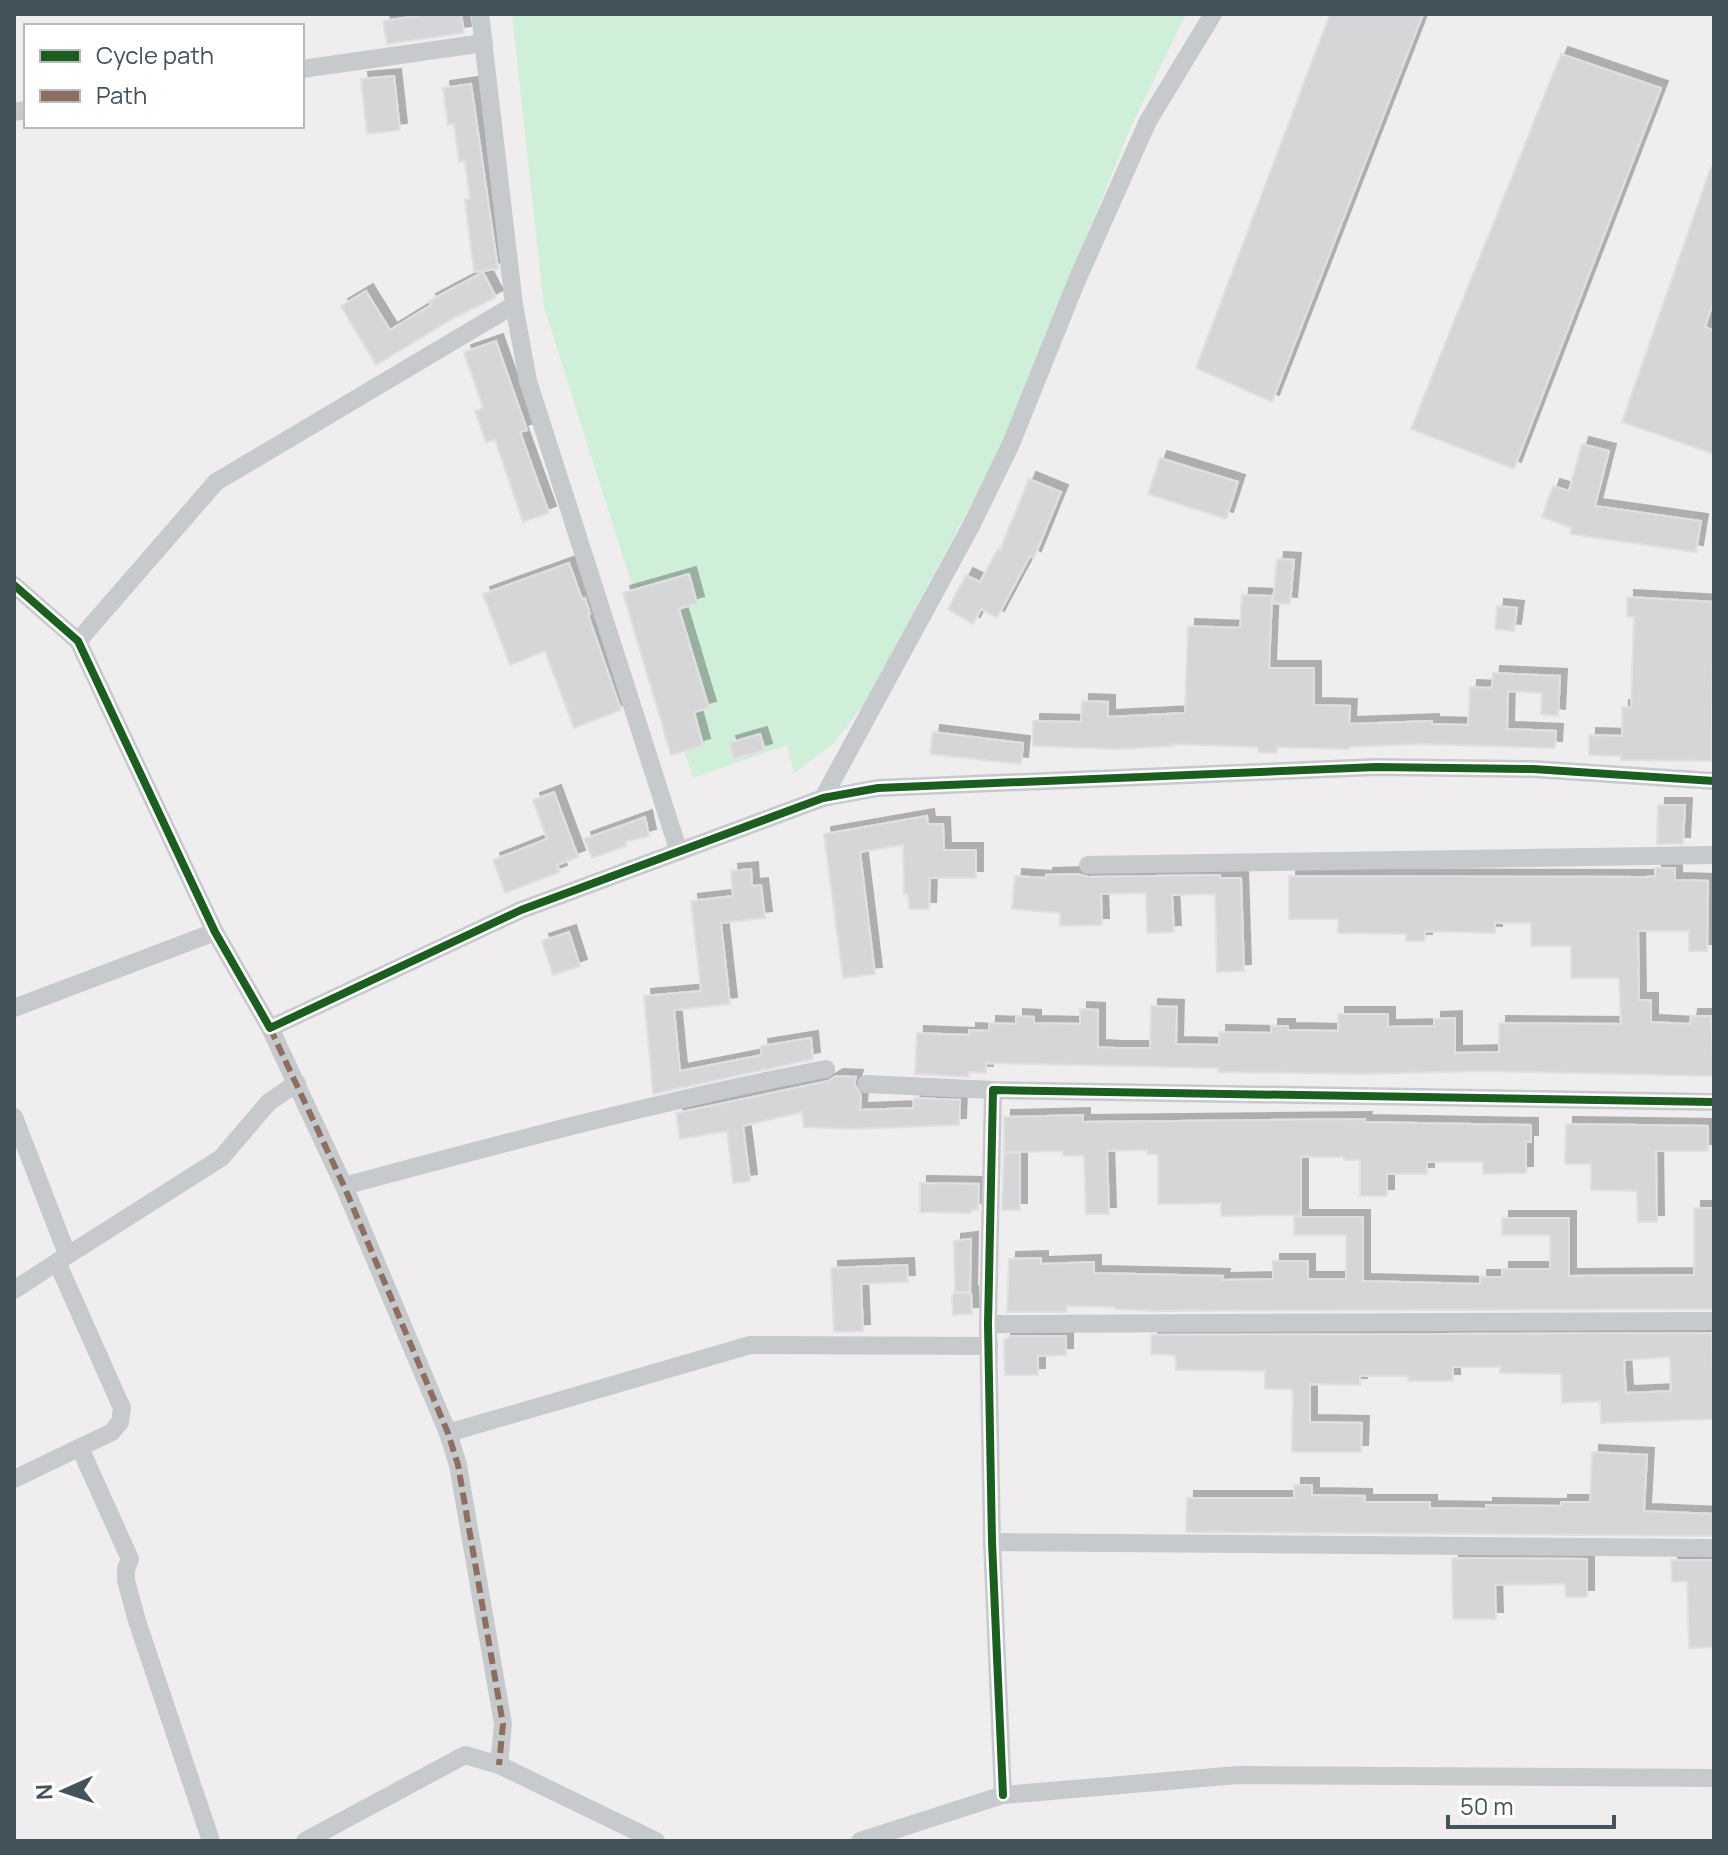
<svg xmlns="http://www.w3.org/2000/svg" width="1728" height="1855" viewBox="0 0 1728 1855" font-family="Manrope,sans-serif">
<defs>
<filter id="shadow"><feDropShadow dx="7" dy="-7" stdDeviation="0" flood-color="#0004"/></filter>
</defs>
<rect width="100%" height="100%" fill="#efedee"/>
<path fill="#d0efd9" d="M512,14h674l-55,113 -130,321 -136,255 -32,41 -39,29 -7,-28 -94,33 -149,-471z"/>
<g fill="#d6d6d8" stroke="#e0dfe1" stroke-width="2" fill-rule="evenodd" filter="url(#shadow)">
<path d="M430,14h31l3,19 -77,11 -4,-23z"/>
<path d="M1330,14h93l-151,388 -76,-34z"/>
<path d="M1561,54l100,34 -147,381 -103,-40z"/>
<path d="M394,76l6,54 -33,4 -6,-55z"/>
<path d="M471,84l27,185 -24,3 -9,-72 5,-1 -5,-38 -6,1 -5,-38 -6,1 -5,-37z"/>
<path d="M1711,167l3,1v132l-9,27 9,4v123l-92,-32z"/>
<path d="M483,272l13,25 -44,22 -76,46 -35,-59 25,-15 24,39 41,-25 -2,-4z"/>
<path d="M496,341l31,89 -7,2 29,81 -26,9 -28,-82 -9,3 -11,-32 8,-3 -19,-56z"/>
<path d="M1582,444l27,7 -14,55 106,15 -5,31 -126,-18 2,-6 -30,-11 11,-31 16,5z"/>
<path d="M1160,458l78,24 -12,37 -78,-25z"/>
<path d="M1029,479l32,13 -27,66 -4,-2 -33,62 -16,-9 -8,15 -25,-15 18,-34 14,7 18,-33 2,1z"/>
<path d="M1277,559l17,1 -4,44 -17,-1z"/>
<path d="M569,563l13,36 3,-1 5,16 -2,1 33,95 -47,18 -29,-77 -35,14 -27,-71z"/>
<path d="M689,574l8,29 -18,6 30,99 -15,4 9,33 -32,10 -48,-162z"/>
<path d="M1242,595l30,1 -3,72h45v37l36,1 -1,18 83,-3v3l36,1 2,-38 22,1 1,-15 67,3 -2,40 -17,-2 1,-21 -34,-2 -1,38 49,2 -1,17 -133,-4 -73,3v2l-72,-2v6l-19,-1v-5l-87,-3 1,2 -54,3 -85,-3v-25l48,1 1,-21 26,1v15l77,-4 3,-87 52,2z"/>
<path d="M1627,597l87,5 -3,159 -90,-1v-4l-32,-1v-20l33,1v-29l9,1 3,-91h-7z"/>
<path d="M1497,606l20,2 -3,23 -19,-2z"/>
<path d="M933,732l90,11 -2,21 -91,-10z"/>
<path d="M760,734l5,16 -31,9 -5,-16z"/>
<path d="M554,792l24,65 -21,8 3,7 -55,21 -12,-33 54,-21 -14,-39z"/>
<path d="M1658,805h27l-2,39h-26z"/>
<path d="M927,816l1,8h15l1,26h32v28h-46l-1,31h-20l-1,-15h-4l-1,-49 -43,7 15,122 -32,4 -19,-144z"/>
<path d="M645,817l4,19 -24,6 1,4 -34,12 -8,-19z"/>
<path d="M1655,868h20v12l33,1 -1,70h-18v-20h-51l1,69h12v22l39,2 1,-8h20l3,60 -231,-5 -121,3 -144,-2v-4l-232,-5v10l-17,-1v5l-54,-3 2,-41 52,2v-5l20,1v-8l27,1v-8l18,1v6l46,1v-15l18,1v37l17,1h35l1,-42 26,1 -1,37 43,1v-13l52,1v-7h17v4l50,1v-17h50v13l46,-1v-7l21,-1v35l44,-1v-29l122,1 -2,-46h-48v-32h-40v-23h-36v10l-70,-2v10h-19v-7l-68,-1v-14h-49v-43l356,1 10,-1z"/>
<path d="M751,869l1,17 9,-1 4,33 -44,5 9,81 -56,6 6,61 82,-16 -1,-9 50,-8 2,21 -160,35 -9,-98 57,-5 -10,-90 42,-5 -2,-25z"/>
<path d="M1077,874l11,3 132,-2v3h21l3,93 -27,1 -2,-78 -43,1 2,37 -27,1 -1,-40 -45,1 1,31 -42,1v-13l-48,-4 3,-33 31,2v-3z"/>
<path d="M569,932l11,34 -27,9 -11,-34z"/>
<path d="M836,1076l20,1 -2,7 7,11 -1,15 53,-2 1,-10 46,2 -1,25 -109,4 -46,-2 -2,-15 -59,14 7,55 -17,2 -6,-52 -47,8 -4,-26 152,-32z"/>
<path d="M1083,1115v7l282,-3 -1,3 167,3v17h-5v31l-43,1v-12h-56v12h-40v22h-27v-36h-16v-3h-43v58l-80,1v-13l-63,1v-50h-11v-4l-40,1 2,63h-23l-2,-59 -21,1v-5l-59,1v-35z"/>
<path d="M1566,1124l142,2v25h-52l1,71h-19l-1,-31 -46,-1v-26h-26z"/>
<path d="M1004,1153h16v57h-18z"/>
<path d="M920,1183l59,1 -1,26h-7v3l-51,-1z"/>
<path d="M1694,1208h19v101l-562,2 -36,-2v-2l-49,-1v6h-59l2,-53 32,-1v6l53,-2v11l129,3 -1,4 51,-1v-18h35v18h38v-44h-52v-18h69v64l117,3v-7h22v-8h48v-34h-48v-17h67v58l125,-1z"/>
<path d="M971,1239l-1,53h-15l-1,-51z"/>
<path d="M907,1265l1,17 -47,2 2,47 -29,1 -3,-64z"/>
<path d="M971,1293l1,21 -19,1 -1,-21z"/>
<path d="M1712,1333l2,86 -113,4 -1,-22 -38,2 -1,-29 -61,-1v-6h-47v14h-45v-5h-48v9l-50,-1v38l52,1 -1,29h-69l1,-60 -2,-3h-26v-18l-89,-1 -1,-15 -24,-1v-19zM1670,1357l1,34 -45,2 -2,-33z"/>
<path d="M1008,1336h58v19l-28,1v19h-33l-1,-36h4z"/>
<path d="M1592,1452l55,3 -3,56 70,3v22l-528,-4 1,-34h107v-13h18v10l53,1v6h65v6l56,1v-4l75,1v-4h29z"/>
<path d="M1452,1558l135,1v38h-21l-1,-13 -70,1 1,34h-43z"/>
<path d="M1671,1560h43v87l-25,1 -2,-67 -15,1z"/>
</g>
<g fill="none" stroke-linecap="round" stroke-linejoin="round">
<g stroke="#c7cacd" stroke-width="18">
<path d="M480,14l34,291 14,76 151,471"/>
<path d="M302,69l182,-26"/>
<path d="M14,112l12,-2"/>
<path d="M14,585l64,56 137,291 55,96 251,-118 302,-112 55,-10 498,-21 157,2 181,12"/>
<path d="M78,641l138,-159 298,-177"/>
<path d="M823,798l148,-272 40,-82 66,-164 71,-159 65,-107"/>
<path d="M1088,865l626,-10"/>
<path d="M14,1008l201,-76"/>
<path d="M270,1028l74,158 104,247 10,32 45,259 -4,41"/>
<path d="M866,1084l127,6"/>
<path d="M14,1117l53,137"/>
<path d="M344,1186c160,-43 319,-86 482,-117"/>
<path d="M57,1262l164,-104 48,-56 28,-19"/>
<path d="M14,1290l43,-28 65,146 -2,14 -8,10 -98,47"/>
<path d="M988,1324l726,-3"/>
<path d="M448,1433l302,-88 239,1"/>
<path d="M80,1448l50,111 -4,10v11l11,41 74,220"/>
<path d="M992,1542l722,6"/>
<path d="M1003,1795l-11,-253 -4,-218 5,-234 721,12"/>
<path d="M305,1841l160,-86 34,10 157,76"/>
<path d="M860,1841l143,-46 235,-20 476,3"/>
</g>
<path stroke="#8d6e63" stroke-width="6" stroke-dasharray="12 6" stroke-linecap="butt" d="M270,1028l74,158 104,247 10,32 45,259 -4,41"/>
<defs>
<g id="cycleway">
<path d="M14,585l64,56 137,291 55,96 251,-118 302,-112 55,-10 498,-21 157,2 181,12"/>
<path d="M1003,1795l-11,-253 -4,-218 5,-234 721,12"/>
</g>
</defs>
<use href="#cycleway" stroke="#fff" stroke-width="13"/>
<use href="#cycleway" stroke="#1b5e20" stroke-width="8"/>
</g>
<rect width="1728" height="1855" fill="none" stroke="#44525b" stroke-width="32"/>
<rect x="24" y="24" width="280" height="104" fill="#ffffff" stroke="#b4babd" stroke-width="2"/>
<rect x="40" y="50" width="40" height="12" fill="#1b5e20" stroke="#b4babd" stroke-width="2"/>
<text x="96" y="64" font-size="24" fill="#44525b">Cycle path</text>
<rect x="40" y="90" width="40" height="12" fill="#8d6e63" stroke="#b4babd" stroke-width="2"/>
<text x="96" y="104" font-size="24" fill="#44525b">Path</text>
<g transform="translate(64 1791) rotate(267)" stroke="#ffffff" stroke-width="6" paint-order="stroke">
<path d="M0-6L14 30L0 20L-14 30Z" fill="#44525b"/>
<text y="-12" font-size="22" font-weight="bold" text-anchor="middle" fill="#44525b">N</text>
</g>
<path d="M1448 1815v12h166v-12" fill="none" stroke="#44525b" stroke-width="4"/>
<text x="1460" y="1815" font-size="24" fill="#44525b" stroke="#ffffff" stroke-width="6" paint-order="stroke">50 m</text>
</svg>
